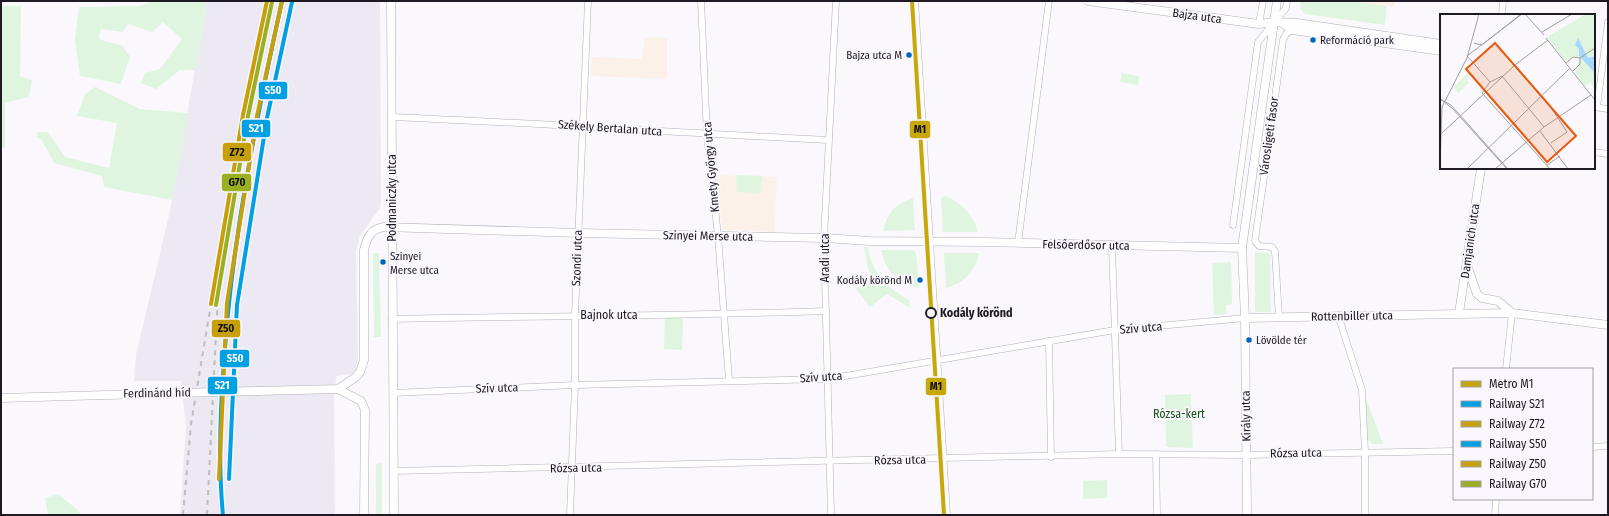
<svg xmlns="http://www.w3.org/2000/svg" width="1609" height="516" viewBox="0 0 1609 516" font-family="'Fira Sans Condensed',sans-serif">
<rect width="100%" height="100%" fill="#faf8fc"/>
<path fill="#ede9f2" d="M207,1h173l1,198 -1,9 -20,28 -4,14 2,110 -3,11 -3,3 -15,2 -3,14 1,125h-155l6,-88 -5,-46h-47l2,-26 34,-144z"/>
<g fill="#fcf1e9">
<path d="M1353,1h42l-1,6z"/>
<path d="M644,37l23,1v41l-76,-3 1,-19 50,2z"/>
<path d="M716,175l61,2 -3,55 -52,-2z"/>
</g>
<g fill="#e0f5e0">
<path d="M154,1h53l-12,69h-15l-24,19 -15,-6 4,-10 15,-4 22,-30 -19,-17 -11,10 -24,-8 -5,8 -22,-3 -2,10 24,7 7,11 -9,27 -41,-8 -5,-36 4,-33 62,-1z"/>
<path d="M1301,1h48l38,5 -2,19 -80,-11 -5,-5z"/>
<path d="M1,6h20l-1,70 12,4 -3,17 -24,6v45l-4,-1z"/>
<path d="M1122,73l17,3 -1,9 -18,-3z"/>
<path d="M95,87l45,22 48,4 -16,87 -68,-13 -2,-11 -48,-13 -12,-23 -6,-3 2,-5h10l17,25 44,11 8,-45 -40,-7 8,-22z"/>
<path d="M736,175l26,1 -2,17 -23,-1z"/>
<path d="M945,196c17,7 28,18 33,36h-35l-2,-34z"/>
<path d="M913,198l2,32 -32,1c3,-17 13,-28 30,-33z"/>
<path d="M864,247h4c3,26 20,41 41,53l1,8 -23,-14 -17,13 -14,-18 16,-13 -4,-7z"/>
<path d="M881,250h33l3,8 2,30c-21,-4 -34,-18 -38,-38z"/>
<path d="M1255,252l15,1 1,59h-16z"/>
<path d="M373,253h6l2,84h-7z"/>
<path d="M944,253h35c-4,18 -14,30 -33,35z"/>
<path d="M1231,262l1,42 -6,1 1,9 -13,1 -2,-52z"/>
<path d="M665,318h18l-1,32 -18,-1z"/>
<path d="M1191,394l2,54 -27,-1 -1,-52z"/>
<path d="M1366,399l17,45h-11l-2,-3h-5l-2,-41z"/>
<path d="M382,463v52h-6v-51z"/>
<path d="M1107,480v18l-24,1v-18z"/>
<path d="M58,494l21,17 1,4h-32l-3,-17z"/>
</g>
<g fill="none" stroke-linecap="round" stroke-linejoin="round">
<defs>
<g id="street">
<path d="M701,1l6,134 11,101 11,144"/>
<path d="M1502,15l1,-14"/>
<path d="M1259,24l4,-23"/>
<path d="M1594,107l14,2"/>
<path d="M1597,107l11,-85"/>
<path d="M391,117c146,6 292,16 437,23"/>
<path d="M1594,152l14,2"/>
<path d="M1233,225l25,-183 28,-34 1,-7"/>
<path d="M1018,243l31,-242"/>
<path d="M1112,246l7,208"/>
<path d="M1338,315l24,75 3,62v63"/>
<path d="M1279,318l-4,-67 -3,-4 -13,-1 -4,-5 28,-201 3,-6 6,-4"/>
<path d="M392,319c145,-3 289,-3 434,-8"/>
<path d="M1049,341l2,116"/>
<path d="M1506,369l6,-56"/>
<path d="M393,393l182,-8 253,-6 287,-49 130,-12"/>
<path d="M1592,447l16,-1"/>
<path d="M1156,454l1,61"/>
<path d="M394,471l725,-17 127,1 208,-4"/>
<path d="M570,515l5,-130v-70l13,-314"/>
<path d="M831,515l-7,-277 12,-237"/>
<path d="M1495,515l1,-16"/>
</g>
<g id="secondary">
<path d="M391,1l3,514"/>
<path d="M914,1l32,514"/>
<path d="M1088,1l171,23 16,-2 22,1 144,21"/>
<path d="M1282,23l10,7 149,21"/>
<path d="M1468,268l9,26 5,4 16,3 14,12"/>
<path d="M1459,313l22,-145"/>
<path d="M1245,318l267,-5 96,12"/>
<path d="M338,389l23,12 4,9 -1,105"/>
<path d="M259,391l79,-2 18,-12 4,-5 4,-12v-110c3,-13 7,-21 20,-23l195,6 245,5 46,3 114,1 258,6"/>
<path d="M1,398l177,-5"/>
<path d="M1247,515l-2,-197 -3,-70 35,-247"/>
</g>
</defs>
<use href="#street" stroke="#b2afb6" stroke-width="7"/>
<use href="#secondary" stroke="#b2afb6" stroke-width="9"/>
<use href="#street" stroke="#fefeff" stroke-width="6"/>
<use href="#secondary" stroke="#fefeff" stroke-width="8"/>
<g stroke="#bdbcbe" stroke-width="2" stroke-dasharray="5 5" stroke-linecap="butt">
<path d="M183,515l8,-91 20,-120"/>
<path d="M207,515l11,-221 30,-180 25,-113"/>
</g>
<defs>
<path id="secondary-bridge" d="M178,393l81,-2"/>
</defs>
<use href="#secondary-bridge" stroke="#b2afb6" stroke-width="9" stroke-linecap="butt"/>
<use href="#secondary-bridge" stroke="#fefeff" stroke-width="8"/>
<defs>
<path id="rail-1" d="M223,515c-5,-51 -3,-103 1,-154 8,-121 32,-241 58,-360"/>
<path id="rail-2" d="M211,304l32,-189 24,-114"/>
<path id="rail-3" d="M229,479l8,-174 30,-187 25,-116"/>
<path id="rail-4" d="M219,479l8,-176 30,-187 25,-115"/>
<path id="rail-5" d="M216,305l32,-189 24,-114"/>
</defs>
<use href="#rail-1" stroke="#f9f7fd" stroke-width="7"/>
<use href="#rail-2" stroke="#f9f7fd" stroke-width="7"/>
<use href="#rail-3" stroke="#f9f7fd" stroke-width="7"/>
<use href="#rail-4" stroke="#f9f7fd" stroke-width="7"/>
<use href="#rail-5" stroke="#f9f7fd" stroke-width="7"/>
<use href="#rail-1" stroke="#00a0e3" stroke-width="4"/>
<use href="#rail-2" stroke="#c69f09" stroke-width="4"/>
<use href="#rail-3" stroke="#00a0e3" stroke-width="4"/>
<use href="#rail-4" stroke="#c69f09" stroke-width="4"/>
<use href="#rail-5" stroke="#9ab020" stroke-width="4"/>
<defs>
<path id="metro-1" d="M912,1l32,514"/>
</defs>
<use href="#metro-1" stroke="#f9f7fd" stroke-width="7"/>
<use href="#metro-1" stroke="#c7a809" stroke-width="4"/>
</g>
<g fill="#0065bd" stroke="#f9f7fd" stroke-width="1.5">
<circle cx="1313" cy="40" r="3.5"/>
<circle cx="909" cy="55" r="3.5"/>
<circle cx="383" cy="262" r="3.5"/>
<circle cx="920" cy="280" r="3.5"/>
<circle cx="1249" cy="340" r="3.5"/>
</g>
<circle fill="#f9f7fd" stroke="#1e1923" stroke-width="2" cx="931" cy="313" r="5"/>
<g text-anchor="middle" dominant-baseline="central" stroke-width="4" stroke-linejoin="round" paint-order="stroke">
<g font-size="11" fill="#1e1923" stroke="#f9f7fd" text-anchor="start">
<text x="1320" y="40">Reformáció park</text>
<text x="902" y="55" text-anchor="end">Bajza utca M</text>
<text x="390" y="256">Szinyei<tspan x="390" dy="14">Merse utca</tspan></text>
<text x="912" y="280" text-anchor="end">Kodály körönd M</text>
<text x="1256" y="340">Lövölde tér</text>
</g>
<g font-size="12" fill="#1e1923" stroke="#f9f7fd">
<text transform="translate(1197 16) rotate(8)">Bajza utca</text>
<text transform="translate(610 128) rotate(4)">Székely Bertalan utca</text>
<text transform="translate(1269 136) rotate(-82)">Városligeti fasor</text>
<text transform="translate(711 167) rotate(-95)">Kmety György utca</text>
<text transform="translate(392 198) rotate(-90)">Podmaniczky utca</text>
<text transform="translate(708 236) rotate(1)">Szinyei Merse utca</text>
<text transform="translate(1470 241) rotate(-82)">Damjanich utca</text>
<text transform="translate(1086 245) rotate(1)">Felsőerdősor utca</text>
<text transform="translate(577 258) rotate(-88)">Szondi utca</text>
<text transform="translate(825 258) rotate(-90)">Aradi utca</text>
<text x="609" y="315">Bajnok utca</text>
<text transform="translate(1352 316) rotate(-1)">Rottenbiller utca</text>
<text transform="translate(1141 328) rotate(-5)">Szív utca</text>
<text transform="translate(821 377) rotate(-4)">Szív utca</text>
<text transform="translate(497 388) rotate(-2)">Szív utca</text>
<text transform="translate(157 393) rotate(-1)">Ferdinánd híd</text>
<text transform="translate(1246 416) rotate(-91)">Király utca</text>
<text transform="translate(1296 453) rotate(-1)">Rózsa utca</text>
<text transform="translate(900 460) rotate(-1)">Rózsa utca</text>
<text transform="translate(576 468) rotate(-1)">Rózsa utca</text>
</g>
<g font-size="12" font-weight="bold" fill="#1e1923" stroke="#f9f7fd" text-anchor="start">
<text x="940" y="313">Kodály körönd</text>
</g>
<g font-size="12" fill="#18541c" stroke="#f9f7fd">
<text x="1179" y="414">Rózsa-kert</text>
</g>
</g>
<g transform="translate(1440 14)">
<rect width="155" height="155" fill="#faf8fc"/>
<path d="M146,0h9v42l-7,2 -10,-20 -3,7 4,4 3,11 13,12v17l-5,-6 -5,3 -10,-14 4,-14 -5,-1 -9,4 -18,-24zM30,57l-1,6 -11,9 9,-6 2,3 -11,10 -4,-6z" fill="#e0f5e0"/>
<path d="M138,24l10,20 7,-2v17l-16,-17v-7l-4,-4z" fill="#a5d8fd"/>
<path fill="none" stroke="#a29fa5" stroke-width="1" d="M85,0l19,21M102,18l30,-18M106,24l49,62M34,29l8,2 39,-31M27,42l55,-42M28,43l22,25 12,-6 42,51M140,44l15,-10M126,49l7,-6 7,1M75,51l33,38 19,29M133,57l7,-7v-6M50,68l-8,11 68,76M0,85l11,6 57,64M0,85l12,9 55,61M100,117l28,38M2,119l73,-68 33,-25M111,129l16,-11M107,151l13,-9M0,154l2,-61 25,-49 12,-44M27,155l103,-101M55,155l49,-42 47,-32"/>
<path fill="#e8590c" fill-opacity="0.15" stroke="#e8590c" stroke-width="2" d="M55,29l81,93 -29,26 -81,-93z"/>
<rect width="155" height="155" fill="none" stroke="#1e1923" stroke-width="2"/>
</g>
<g stroke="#f9f7fd" stroke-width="1.5">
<rect x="258" y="81" width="30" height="19" rx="4" fill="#00a0e3"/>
<rect x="241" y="119" width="30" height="19" rx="4" fill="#00a0e3"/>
<rect x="909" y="120" width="22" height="19" rx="4" fill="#c7a809"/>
<rect x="222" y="142" width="30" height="20" rx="4" fill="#c69f09"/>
<rect x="221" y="173" width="31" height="19" rx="4" fill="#9ab020"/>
<rect x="211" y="319" width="30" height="19" rx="4" fill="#c69f09"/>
<rect x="219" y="349" width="31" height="19" rx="4" fill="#00a0e3"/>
<rect x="207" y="376" width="31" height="19" rx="4" fill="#00a0e3"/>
<rect x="925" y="377" width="22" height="19" rx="4" fill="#c7a809"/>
</g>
<g font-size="11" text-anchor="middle" font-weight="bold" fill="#fff">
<text x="273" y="94">S50</text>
<text x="256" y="132">S21</text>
<text x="235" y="362">S50</text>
<text x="222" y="389">S21</text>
</g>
<g font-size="11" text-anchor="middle" font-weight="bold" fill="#111">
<text x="920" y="133">M1</text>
<text x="237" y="156">Z72</text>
<text x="237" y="186">G70</text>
<text x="226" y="332">Z50</text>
<text x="936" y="390">M1</text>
</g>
<rect width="1609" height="516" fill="none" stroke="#1e1923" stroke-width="4"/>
<rect x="1453" y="368" width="140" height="132" fill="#f9f7fd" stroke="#a19ea6"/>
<rect x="1461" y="381" width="20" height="6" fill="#c7a809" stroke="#a19ea6"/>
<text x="1489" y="388" font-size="12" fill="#1e1923">Metro M1</text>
<rect x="1461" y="401" width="20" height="6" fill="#00a0e3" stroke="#a19ea6"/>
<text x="1489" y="408" font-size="12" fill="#1e1923">Railway S21</text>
<rect x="1461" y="421" width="20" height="6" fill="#c69f09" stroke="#a19ea6"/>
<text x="1489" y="428" font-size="12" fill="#1e1923">Railway Z72</text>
<rect x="1461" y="441" width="20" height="6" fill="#00a0e3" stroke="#a19ea6"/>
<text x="1489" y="448" font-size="12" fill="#1e1923">Railway S50</text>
<rect x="1461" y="461" width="20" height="6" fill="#c69f09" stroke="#a19ea6"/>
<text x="1489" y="468" font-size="12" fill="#1e1923">Railway Z50</text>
<rect x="1461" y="481" width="20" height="6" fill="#9ab020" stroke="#a19ea6"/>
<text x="1489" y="488" font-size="12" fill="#1e1923">Railway G70</text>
</svg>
